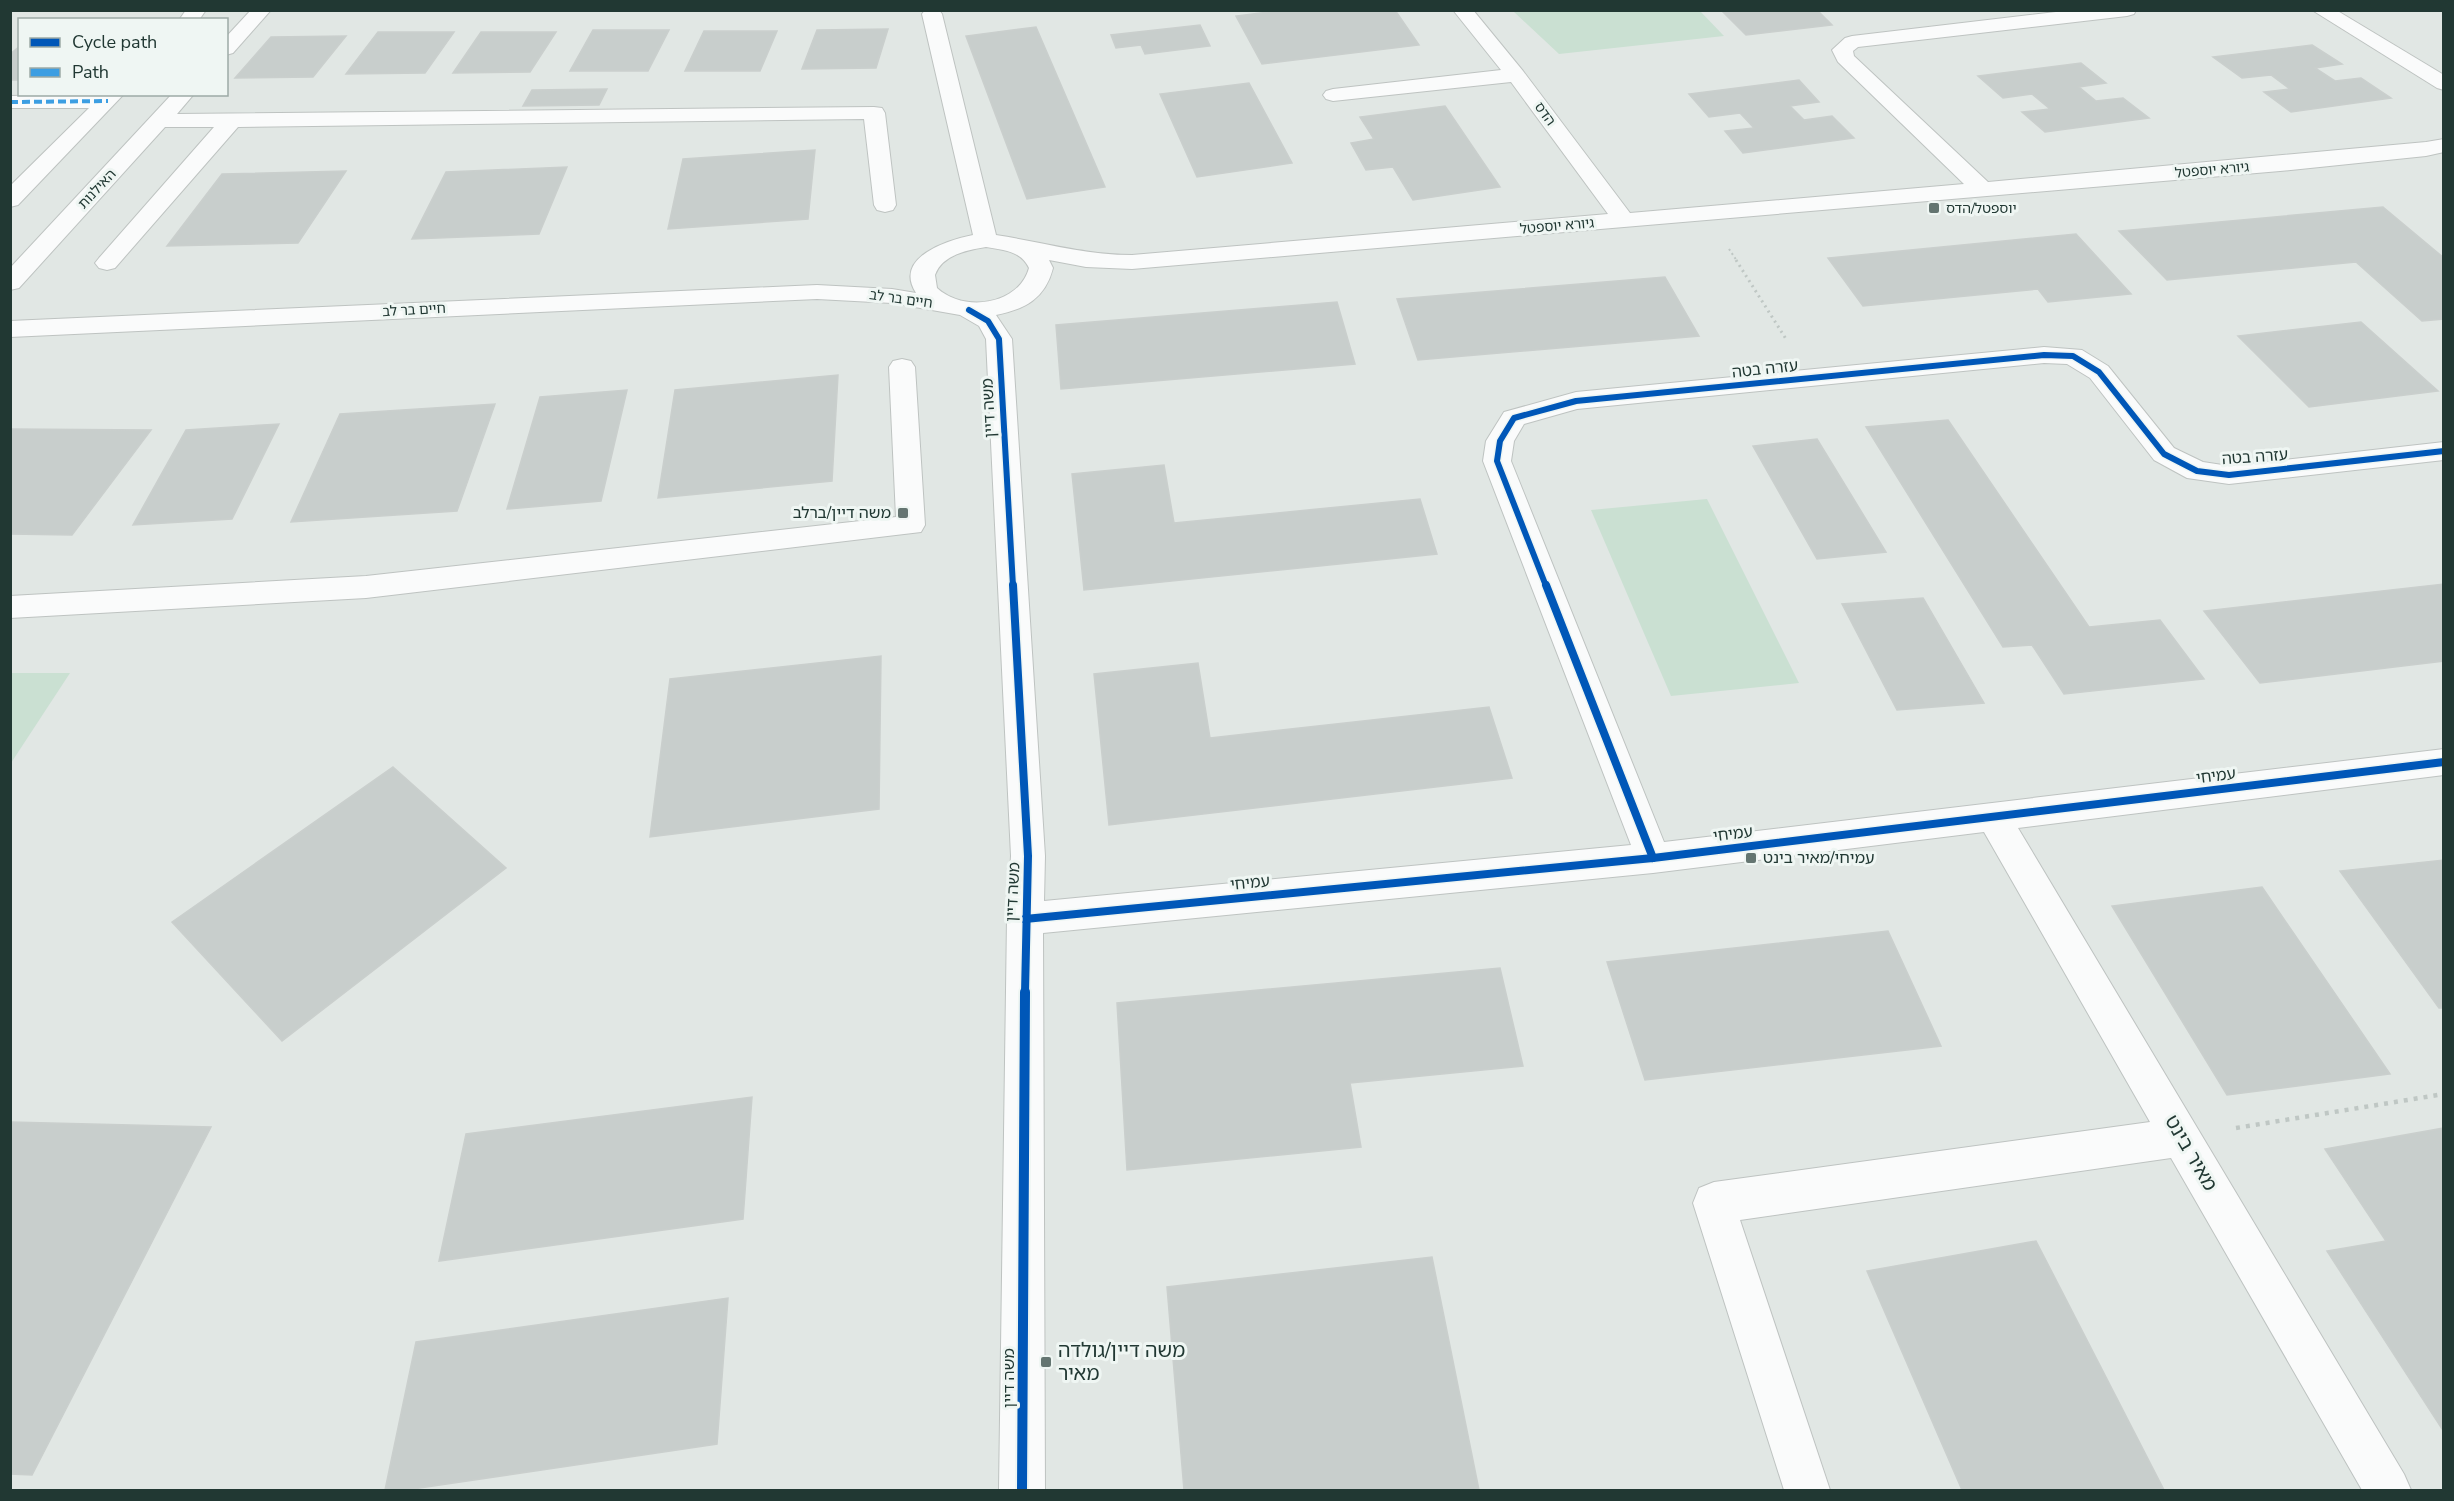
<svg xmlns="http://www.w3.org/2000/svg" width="2454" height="1501" viewBox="0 0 2454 1501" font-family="'Nunito Sans','Noto Sans Hebrew',sans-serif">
<rect width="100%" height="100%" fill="#e1e7e4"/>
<g fill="#cae0d2">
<path d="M1513,11h187l24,25 -165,18z"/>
<path d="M1707,499l92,184 -128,13 -80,-186z"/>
<path d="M11,673h59l-59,90 -1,-90z"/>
</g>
<g fill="#c8cecc" stroke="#cacfcd" stroke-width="1.5">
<path d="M1283,10h112l24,35 -157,19 -26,-48z"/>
<path d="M1721,10h96l15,15 -86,10z"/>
<path d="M1200,25l10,21 -65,8 -4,-9 -25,3 -5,-13z"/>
<path d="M1036,27l69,160 -78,12 -61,-163z"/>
<path d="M888,29l-12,39 -74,1 15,-39z"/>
<path d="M593,30h76l-21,41h-78z"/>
<path d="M704,31h73l-17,40h-75z"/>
<path d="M378,32h76l-29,41 -79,1z"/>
<path d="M481,32h75l-26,40 -77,1z"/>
<path d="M346,36l-33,41 -78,1 36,-41z"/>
<path d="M2312,45l30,19 -27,4 20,13 26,-3 30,20 -100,14 -27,-20 26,-3 -19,-14 -29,3 -29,-21z"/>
<path d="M20,46v34h-10v-26z"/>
<path d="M2081,63l25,20 -27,4 17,14 27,-3 26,20 -104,14 -23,-20 28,-3 -18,-15 -29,4 -25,-22z"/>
<path d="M1799,80l20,22 -29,4 14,14 28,-4 22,22 -111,15 -18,-22 29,-3 -14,-15 -31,4 -20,-23z"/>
<path d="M1249,83l43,80 -95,14 -37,-83z"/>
<path d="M607,89l-8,16 -76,1 9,-16z"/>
<path d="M1445,106l55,81 -87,13 -20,-33 -27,3 -15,-27 23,-4 -14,-22z"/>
<path d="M815,150l-7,69 -140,10 15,-70z"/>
<path d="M567,167l-28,67 -127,5 34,-67z"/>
<path d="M346,171l-48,72 -131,3 55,-72z"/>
<path d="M2383,207l61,51v61l-22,2 -66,-59 -189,18 -48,-49z"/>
<path d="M2076,234l55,60 -83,8 -10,-13 -175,17 -35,-48z"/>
<path d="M1665,277l34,59 -281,24 -21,-61z"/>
<path d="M1337,302l18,62 -294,25 -5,-64z"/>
<path d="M2361,322l77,69 -129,16 -71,-71z"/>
<path d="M838,375l-6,106 -174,17 17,-108z"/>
<path d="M627,390l-26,111 -94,8 33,-112z"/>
<path d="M495,404l-38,107 -166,11 49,-108z"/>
<path d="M1948,420l141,207 71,-7 44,59 -140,15 -32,-49 -29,2 -137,-220z"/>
<path d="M279,424l-47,95 -99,6 53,-95z"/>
<path d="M10,429l141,1 -79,105 -62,-1z"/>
<path d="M1817,439l69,113 -69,7 -64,-113z"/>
<path d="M1164,465l10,58 246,-24 17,55 -353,36 -12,-116z"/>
<path d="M2444,584v77l-184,22 -56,-72z"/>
<path d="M1923,598l61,105 -87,7 -55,-106z"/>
<path d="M881,656l-2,153 -229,28 20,-158z"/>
<path d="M1198,663l12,75 279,-31 23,71 -403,47 -15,-151z"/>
<path d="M393,767l113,101 -224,173 -110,-119z"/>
<path d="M2444,860v148h-5l-99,-137z"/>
<path d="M2262,887l128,187 -163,21 -115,-189z"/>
<path d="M1888,931l53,115 -296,34 -38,-118z"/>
<path d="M1500,968l23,98 -173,17 11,64 -234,23 -10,-167z"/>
<path d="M752,1097l-9,122 -304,42 27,-127z"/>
<path d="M10,1122l201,5 -179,348 -22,-1z"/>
<path d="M2444,1128v304l-117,-181 59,-10 -61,-92z"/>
<path d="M2036,1241l128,249h-202l-95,-219z"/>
<path d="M1432,1257l47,233h-295l-17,-203z"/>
<path d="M728,1298l-11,146 -311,46h-21l31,-148z"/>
</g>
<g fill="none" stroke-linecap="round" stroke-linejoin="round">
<defs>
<g id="minor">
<path d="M186,10h20l-7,10h-20z"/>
<path d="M251,10h20l-38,43 -7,2v-18z"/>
<path d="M925,10h14l3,4 54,221c46,7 89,20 136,20l476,-41 -97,-132 -178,19 -7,-2 -3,-4 3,-4 7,-2 168,-19 -48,-60h20l50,61 107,142 334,-29 -126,-122 -6,-12 13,-12 7,-2 221,-26h63l-2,4 -7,2 -269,31 -5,4 1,5 134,126 438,-40 18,-3v13l-18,4 -146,15 -1148,98 -46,-2 -37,-7 4,8c-8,31 -28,41 -57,47l16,24 33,517 -1,45 587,-56 -148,-384 3,-20 18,-29 72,-20 468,-45 38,3 26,16 66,82 29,14 26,4 215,-24v18l-215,24 -42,-6 -33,-18 -64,-82 -23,-14 -23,-1 -467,46 -53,15 -10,17 -3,20 153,381 780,-93v26l-426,53 386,646 7,16h-49l-191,-332 -431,62 90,270h-46l-91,-287 6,-15 15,-6 436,-60 -166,-290 -331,41 -610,60 2,557h-46l8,-571 4,-63 -25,-517 -7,-13 -19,-11 -68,-12 -75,-4 -807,38v-16l807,-36 75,4 24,4c-23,-36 32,-53 57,-58l-51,-221zM986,247c18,3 35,4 43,21 -10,37 -65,45 -92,20l-2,-13c7,-20 32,-25 51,-28z"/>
<path d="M2312,10h24l108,65v15l-7,-2z"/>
<path d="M124,94l-106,111 -8,2v-21l79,-78h-79v-12z"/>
<path d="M172,94h22l-17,20 697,-7 8,1 3,5 11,92 -3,5 -8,2 -8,-2 -3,-5 -10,-86 -626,8 -123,141 -8,2 -8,-2 -4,-5 4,-5 115,-131h-49l-146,161 -9,2v-22z"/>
<path d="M902,359l9,2 4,6 10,158 -4,7 -555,66 -356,20v-22l356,-20 530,-59 -7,-150 4,-6z"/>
</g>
</defs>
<use href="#minor" stroke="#bec3c1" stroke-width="2"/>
<path stroke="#bfc7c4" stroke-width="2" stroke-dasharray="2 3" stroke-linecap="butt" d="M1729,249l8,12"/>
<path stroke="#bfc7c4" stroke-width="3" stroke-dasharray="2 4" stroke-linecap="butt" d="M1736,260l50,79"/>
<path stroke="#bfc7c4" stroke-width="4.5" stroke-dasharray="4 6" stroke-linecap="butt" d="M2236,1128l208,-34"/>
<use href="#minor" fill="#fafbfb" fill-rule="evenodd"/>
<path stroke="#3c9ee2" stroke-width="4" stroke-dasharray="8 4" stroke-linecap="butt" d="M10,102l98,-1"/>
<defs>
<g id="cycleway-far2">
<path d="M969,310l19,11 11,18 14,247"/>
<path d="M1546,586l-49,-125 3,-20 14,-23 62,-17 468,-46 29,1 26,16 65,82 33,17 32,4 215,-24"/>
</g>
<g id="cycleway-far1">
<path d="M1013,585l15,271 -3,137"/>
<path d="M1546,585l107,273"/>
<path d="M1025,919l628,-61 791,-96"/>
</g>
<path id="cycleway" d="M1022,1490l3,-498"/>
</defs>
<use href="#cycleway-far2" stroke="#eff6f3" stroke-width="9"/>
<use href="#cycleway-far1" stroke="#eff6f3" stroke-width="11"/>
<use href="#cycleway" stroke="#eff6f3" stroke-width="14"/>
<use href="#cycleway-far2" stroke="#0057b8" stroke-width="6"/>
<use href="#cycleway-far1" stroke="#0057b8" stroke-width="8"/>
<use href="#cycleway" stroke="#0057b8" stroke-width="10"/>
</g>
<g fill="#647571" stroke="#eff6f3" stroke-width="2">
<rect x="1928" y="202" width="12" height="12" rx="3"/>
<rect x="897" y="507" width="12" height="12" rx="3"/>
<rect x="1745" y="852" width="12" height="12" rx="3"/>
<rect x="1040" y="1356" width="12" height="12" rx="3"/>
</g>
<g text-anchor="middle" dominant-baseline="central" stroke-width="6" stroke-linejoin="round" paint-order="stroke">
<g font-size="14" fill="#213833" stroke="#eff6f3">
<text transform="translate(1545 114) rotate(54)">הדס</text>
<text transform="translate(2212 170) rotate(-5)">גיורא יוספטל</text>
<text transform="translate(97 189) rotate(-47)">האילנות</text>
<text transform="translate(1557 226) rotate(-5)">גיורא יוספטל</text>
<text transform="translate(901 299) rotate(8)">חיים בר לב</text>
<text transform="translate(414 310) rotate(-3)">חיים בר לב</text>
</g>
<g font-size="14" fill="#213833" stroke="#eff6f3" text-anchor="start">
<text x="1946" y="208">יוספטל/הדס</text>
</g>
<g font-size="16" fill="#213833" stroke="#eff6f3">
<text transform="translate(1765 369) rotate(-6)">עזרה בטה</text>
<text transform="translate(989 408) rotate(-93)">משה דיין</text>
<text transform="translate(2255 457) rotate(-4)">עזרה בטה</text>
<text transform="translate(2216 776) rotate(-7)">עמיחי</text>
<text transform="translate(1733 834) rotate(-7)">עמיחי</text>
<text transform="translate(1250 883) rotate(-6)">עמיחי</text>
<text transform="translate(1013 892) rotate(-87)">משה דיין</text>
<text transform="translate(1009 1378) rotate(-90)">משה דיין</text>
</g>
<g font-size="16" fill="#213833" stroke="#eff6f3" text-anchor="end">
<text x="891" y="513">משה דיין/ברלב</text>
<text x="1763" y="858" text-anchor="start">עמיחי/מאיר בינט</text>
</g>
<g font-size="20" fill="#213833" stroke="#eff6f3">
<text transform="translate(2191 1153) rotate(60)">מאיר בינט</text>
</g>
<g font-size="20" fill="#213833" stroke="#eff6f3" text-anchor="start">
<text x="1058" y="1350">משה דיין/גולדה<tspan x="1058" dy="23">מאיר</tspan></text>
</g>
</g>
<rect width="2454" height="1501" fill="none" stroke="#213833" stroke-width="24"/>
<rect x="18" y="18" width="210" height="78" fill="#eff6f3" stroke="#9daaa6" stroke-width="1.5"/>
<rect x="30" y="38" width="30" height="9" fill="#0057b8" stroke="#9daaa6" stroke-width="1.5"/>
<text x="72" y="48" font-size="18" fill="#213833">Cycle path</text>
<rect x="30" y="68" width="30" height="9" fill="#3c9ee2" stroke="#9daaa6" stroke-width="1.5"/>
<text x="72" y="78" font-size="18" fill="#213833">Path</text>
</svg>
